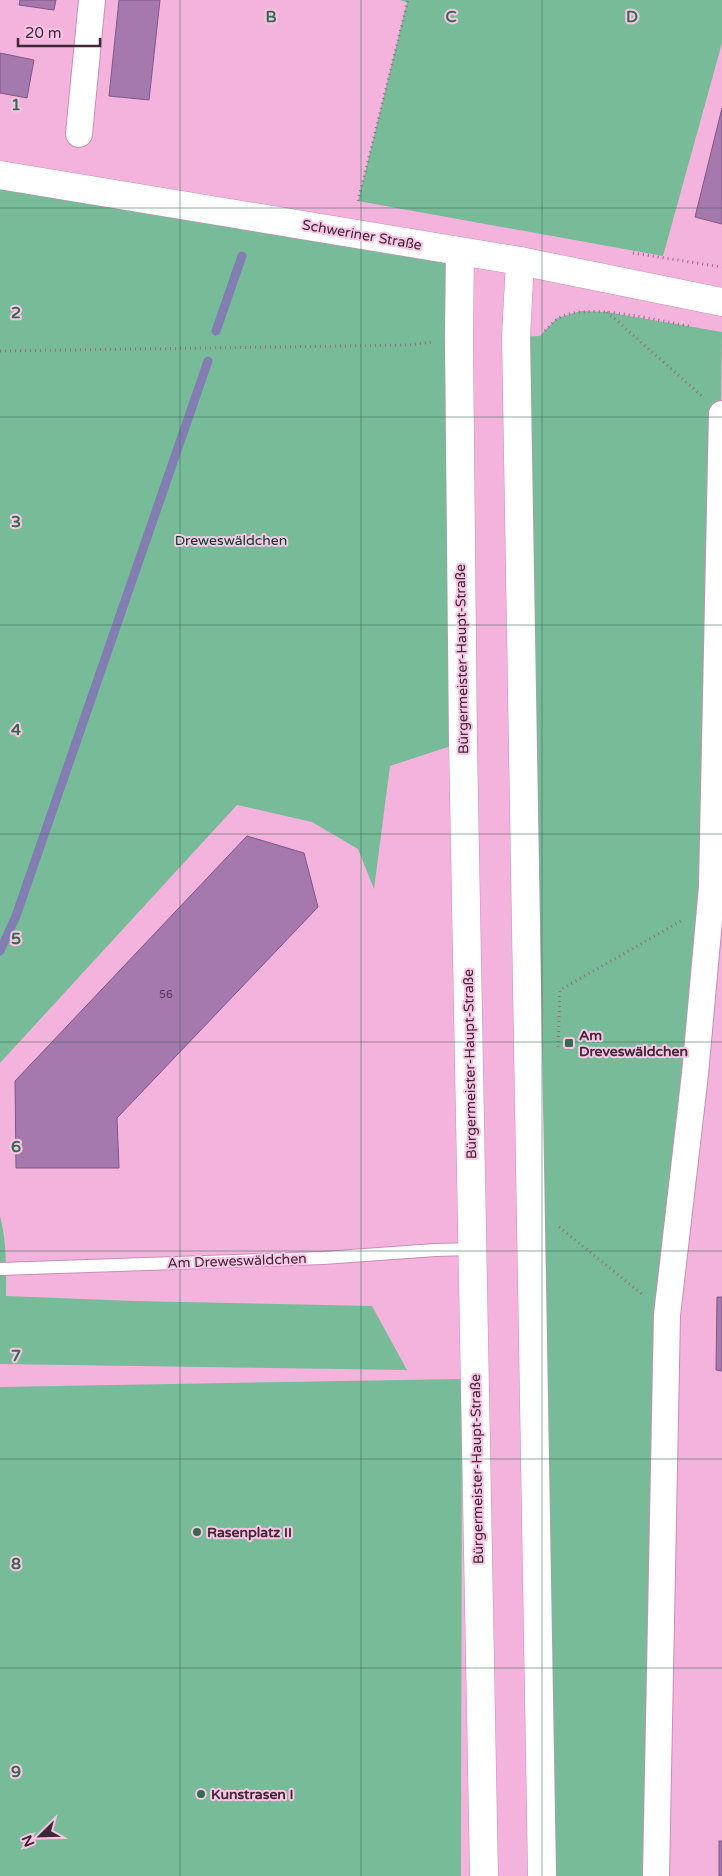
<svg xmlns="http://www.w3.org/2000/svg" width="722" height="1876" viewBox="0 0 722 1876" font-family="'Varela Round',sans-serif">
<rect width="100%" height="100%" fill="#f4b3dc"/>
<g fill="#78bb99">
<path d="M399,0h323v43l-59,213 -305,-55 49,-199z"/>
<path d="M0,177l460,75 3,490 -73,24 -16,123 -16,-40 -46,-27 -75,-17 -237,258z"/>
<path d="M581,311l25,1 116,20 -4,289 -51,694 -14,561h-111l-26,-1539 24,-1 17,-18z"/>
<path d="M0,1216c7,27 6,53 6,80l128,5 238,5 35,64 -407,-6z"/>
<path d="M462,1379l-1,497h-461v-489z"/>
</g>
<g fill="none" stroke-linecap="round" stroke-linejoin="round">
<g stroke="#837eb2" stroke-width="9">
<path d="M216,331l26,-75"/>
<path d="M0,951l16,-35 192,-555"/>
</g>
</g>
<g fill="#a679ae" stroke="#815689">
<path d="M20,0h36l-2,10 -35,-5z"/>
<path d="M119,0h41l-11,100 -40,-4z"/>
<path d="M0,53l34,7 -7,38 -27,-5z"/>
<path d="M722,108v116l-27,-7z"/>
<path d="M247,836l57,17 14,54 -201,211 2,50h-103l-1,-87z"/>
<path d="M717,1297h5v74l-6,-1z"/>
<rect x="719" y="1841" width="3" height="35"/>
</g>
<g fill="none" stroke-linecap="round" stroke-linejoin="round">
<defs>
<path id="lane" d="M0,1269l323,-11 112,-8 38,-1"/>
<g id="street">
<path d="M79,134l13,-134"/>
<path d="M656,1876l11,-561 28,-241 17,-187 10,-473"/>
</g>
<g id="secondary">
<path d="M0,175l520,86 202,41"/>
<path d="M460,252l-1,86 4,404 21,1134"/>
<path d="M520,261l-4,76 26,1539"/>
</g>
</defs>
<use href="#lane" stroke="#cc8db5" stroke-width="14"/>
<use href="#street" stroke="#cc8db5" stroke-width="28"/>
<use href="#secondary" stroke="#cc8db5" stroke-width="29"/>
<g stroke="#996c89" stroke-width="3" stroke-dasharray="1 4" stroke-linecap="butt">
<path d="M358,201l50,-201"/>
<path d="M633,253l89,14"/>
<path d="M607,312l96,85"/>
<path d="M545,331c4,-4 7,-8 11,-11 25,-20 102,1 133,6"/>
<path d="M0,351l409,-6 23,-3"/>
<path d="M558,1047l2,-57 121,-69"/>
<path d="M559,1227l83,67"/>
</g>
<use href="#lane" stroke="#fff" stroke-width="12"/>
<use href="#street" stroke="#fff" stroke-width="26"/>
<use href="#secondary" stroke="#fff" stroke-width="28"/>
</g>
<path fill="none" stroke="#346a50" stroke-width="1" stroke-opacity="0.55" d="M180,0v1876M361,0v1876M542,0v1876M0,208h722M0,417h722M0,625h722M0,834h722M0,1042h722M0,1251h722M0,1459h722M0,1668h722"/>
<g fill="#346a50" stroke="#fac5e5" stroke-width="2">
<rect x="564" y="1038" width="10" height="10" rx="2.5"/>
<circle cx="197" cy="1532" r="5"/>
<circle cx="201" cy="1794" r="5"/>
</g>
<g text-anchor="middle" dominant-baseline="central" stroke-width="4" stroke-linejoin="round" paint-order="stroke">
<g font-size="11" fill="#5a3c55">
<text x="166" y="994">56</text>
</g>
<g font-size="14" fill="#402737" stroke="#fac5e5">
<text transform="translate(362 235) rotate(10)">Schweriner Straße</text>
<text transform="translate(462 659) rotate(-91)">Bürgermeister-Haupt-Straße</text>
<text transform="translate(470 1064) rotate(-91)">Bürgermeister-Haupt-Straße</text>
<text transform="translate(237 1261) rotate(-2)">Am Dreweswäldchen</text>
<text transform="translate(477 1469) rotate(-91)">Bürgermeister-Haupt-Straße</text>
</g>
<g font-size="14" fill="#004028" stroke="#fac5e5">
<text x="231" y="540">Dreweswäldchen</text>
</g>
<g font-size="14" font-weight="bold" fill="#402737" stroke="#fac5e5" text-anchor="start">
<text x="579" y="1035">Am<tspan x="579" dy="16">Dreveswäldchen</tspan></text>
<text x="207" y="1532">Rasenplatz II</text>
<text x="211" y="1794">Kunstrasen I</text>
</g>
</g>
<g font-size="16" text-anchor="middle" font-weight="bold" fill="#346a50" stroke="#fac5e5" stroke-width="4" stroke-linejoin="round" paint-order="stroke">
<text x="271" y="22">B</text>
<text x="451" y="22">C</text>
<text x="632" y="22">D</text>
<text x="16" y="110">1</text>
<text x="16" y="318">2</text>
<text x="16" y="527">3</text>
<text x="16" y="735">4</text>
<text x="16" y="944">5</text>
<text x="16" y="1152">6</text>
<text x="16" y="1361">7</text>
<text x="16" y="1569">8</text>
<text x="16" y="1777">9</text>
</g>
<g transform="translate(40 1836) rotate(247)" stroke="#fac5e5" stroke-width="4" paint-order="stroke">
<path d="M0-4L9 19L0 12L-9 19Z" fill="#402737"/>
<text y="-8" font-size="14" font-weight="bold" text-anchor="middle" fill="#402737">N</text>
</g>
<path d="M18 38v8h82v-8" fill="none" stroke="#402737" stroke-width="2.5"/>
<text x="25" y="38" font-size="15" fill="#402737" stroke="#fac5e5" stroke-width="4" paint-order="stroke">20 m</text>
</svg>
